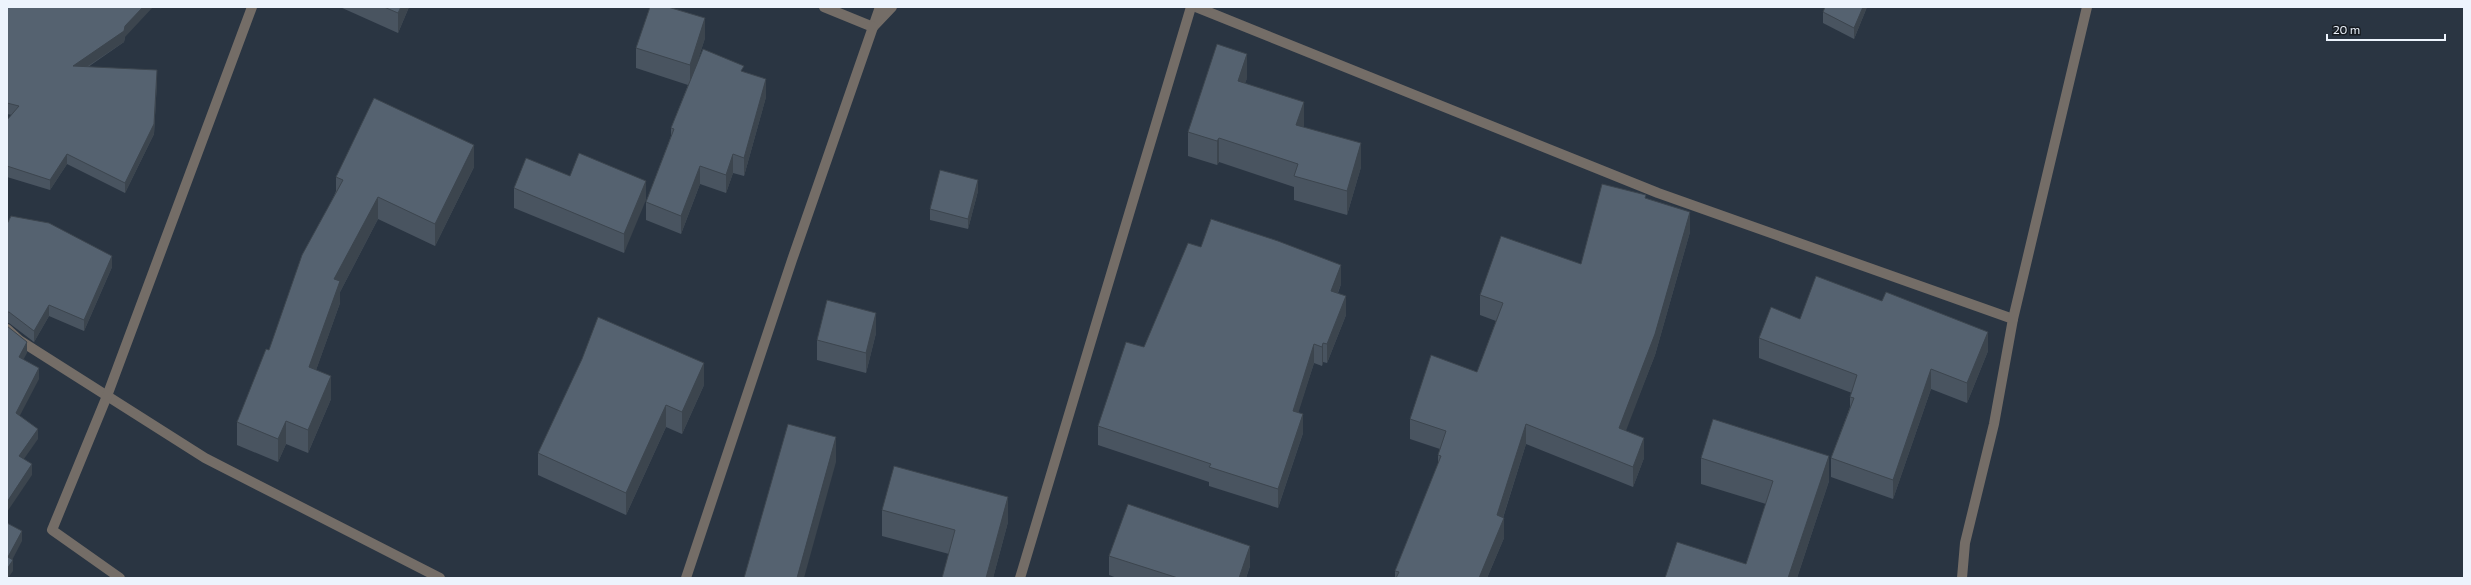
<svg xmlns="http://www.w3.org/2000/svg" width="2471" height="585" viewBox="0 0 2471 585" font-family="Commissioner,sans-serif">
<rect width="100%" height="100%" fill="#2a3542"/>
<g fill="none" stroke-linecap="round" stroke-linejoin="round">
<g stroke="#746d67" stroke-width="10">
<path d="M880,7l-7,20 19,-20"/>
<path d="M1196,7l462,186 355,126"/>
<path d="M7,329l12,11 186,118 235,120"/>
<path d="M120,578l-68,-48 55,-134 145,-389"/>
<path d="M686,578l106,-318 81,-233 -49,-20"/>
<path d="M1020,578l171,-571"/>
<path d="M1962,578l3,-35 29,-119 19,-105 74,-312"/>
</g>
</g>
<g fill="#495460">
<path d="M7,7l118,30 -1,5 -36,25 69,14 -3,53 -29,59 -58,-29 -17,26 -43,-13v-57l5,-5 -5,-1z"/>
<path d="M340,7h69l-11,26z"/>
<path d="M1867,7l-13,32 -31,-16v-11z"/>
<path d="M705,38l-10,31 49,3 22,25 -22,79 -11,-3 -7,20 -26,-9 -19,50 -35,-14v-18l25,-66v-8l17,-43 -52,-17v-20z"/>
<path d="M1247,78l-2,5 59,43 -1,1 58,40 -14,48 -53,-15v-13l-75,-25 -2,3 -29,-9v-24z"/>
<path d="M474,167l-39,79 -57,-27 -38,73v11l-24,67 15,29 -23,54 -22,-9 -8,18 -41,-17v-23l32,-72 67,-159v-14z"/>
<path d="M570,176l76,5 -22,72 -110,-45v-20z"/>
<path d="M978,191l-10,38 -38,-9v-11z"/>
<path d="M1646,199l44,33 -35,123 -30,76 19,27 -11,29 -107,-43 -23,74 1,20 -17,40h-92v-7l43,-106v-10l2,-6 -30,-10v-20l67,-47 19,-51 -16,-6v-20l101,-31z"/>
<path d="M7,224l105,43 -28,64 -35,-15 -15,26 -25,-19h-2z"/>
<path d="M1341,284l-3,9 8,22 -19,48 -4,-1 -1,4 -8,-3 -16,49 5,21 -25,75 -69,-22v-4l-111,-37v-19l46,-79z"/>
<path d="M1800,319l188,32 -21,52 -36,-14 -38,110 -62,-22v-19l19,-51v-10l2,-4 -93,-35v-20z"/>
<path d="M876,333l-10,40 -49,-13v-20z"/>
<path d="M704,385l-22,49 -16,-7 -40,88 -88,-40v-22z"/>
<path d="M1701,458l128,23 -32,97h-132l81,-14 20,-60 -65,-20z"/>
<path d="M882,510l126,12 -15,56h-51l7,-24 -67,-18z"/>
<path d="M1109,556l141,10 -4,12h-129l-8,-3z"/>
</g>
<g fill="#3c454e">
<path d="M143,7h10l-28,30 -1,5 -51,34v-10z"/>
<path d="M401,7h8l-11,26v-20z"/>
<path d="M1863,7h4l-13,32v-11z"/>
<path d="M705,18v20l-15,47v-20z"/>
<path d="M1247,54v24l-9,27v-24z"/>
<path d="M157,70v11l-3,53 -29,59v-10z"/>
<path d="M766,79v18l-22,79v-18z"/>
<path d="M1304,102v24l-8,23v-24z"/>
<path d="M1219,138v24l-2,3v-24z"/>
<path d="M1361,143v24l-14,48v-24z"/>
<path d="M474,145v22l-39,79v-22z"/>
<path d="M67,154v10l-17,26v-10z"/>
<path d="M733,154v19l-7,20v-18z"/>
<path d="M700,166v18l-19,50v-18z"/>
<path d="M978,180v11l-10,38v-10z"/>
<path d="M646,181v19l-22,53v-19z"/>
<path d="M378,197v22l-38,73v11l-31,87v-23l25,-88z"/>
<path d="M1690,212v20l-35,123 -36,94v-21z"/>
<path d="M112,256v11l-28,64v-11z"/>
<path d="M1341,265v19l-10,26v-19z"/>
<path d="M1346,296v19l-19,48v-19z"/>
<path d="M49,305v11l-15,26v-11z"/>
<path d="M876,313v20l-10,40v-20z"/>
<path d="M1988,332v19l-21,52v-20z"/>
<path d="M27,342v11l-8,15v-11z"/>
<path d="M1323,343v19l-1,4v-19z"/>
<path d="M1314,344v19l-21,67v-19z"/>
<path d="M704,363v22l-22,49v-22z"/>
<path d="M39,368v11l-23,44v-10z"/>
<path d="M1931,369v20l-38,110v-19z"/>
<path d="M331,376v23l-23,54v-23z"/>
<path d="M666,405v22l-40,88v-22z"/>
<path d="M1303,414v19l-25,75v-19z"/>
<path d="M286,421v23l-8,18v-23z"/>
<path d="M1526,424v20l-27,86 5,-12v20l-17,40h-8l18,-63z"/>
<path d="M38,429v10l-19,27v-10z"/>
<path d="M836,437v25l-32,116h-7z"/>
<path d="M1644,438v20l-11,29v-20z"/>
<path d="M1829,456v25l-32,97h-9z"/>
<path d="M32,464v11l-25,37v-10z"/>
<path d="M1008,497v25l-15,56h-7z"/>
<path d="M22,531v10l-14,27v-11z"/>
<path d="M1250,546v20l-4,12h-7z"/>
<path d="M13,560v11l-5,7h-1v-9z"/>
</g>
<g fill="#556270" stroke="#3c454e">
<path d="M7,7h136l-18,19 -1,5 -51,35 84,4 -3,54 -29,59 -58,-29 -17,26 -43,-14v-46l12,-14 -12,-3z"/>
<path d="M384,7h17l-3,6z"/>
<path d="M650,7h18l37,11 -15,47 -54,-17z"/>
<path d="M1825,7h38l-9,21 -31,-16z"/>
<path d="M1217,44l30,10 -9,27 66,21 -8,23 65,18 -14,48 -53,-15 4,-12 -79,-26 -2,3 -29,-9z"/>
<path d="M703,49l41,17 -3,5 25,8 -22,79 -11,-4 -7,21 -26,-9 -19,50 -35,-14 28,-73 -3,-1z"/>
<path d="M374,98l100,47 -39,79 -57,-27 -44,82 6,2 -31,86 22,9 -23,54 -22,-9 -8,18 -41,-17 29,-73 3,1 33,-95 41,-75 -7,-3z"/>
<path d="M579,153l67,28 -22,53 -110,-46 12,-30 44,18z"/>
<path d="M940,170l38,10 -10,39 -38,-10z"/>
<path d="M1602,184l44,11 -1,3 45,14 -35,122 -36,94 25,10 -11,29 -107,-43 -29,91 7,3 -25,60h-83l3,-6 -4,-1 46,-115 -3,-1 8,-24 -36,-12 21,-64 46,17 26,-69 -23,-8 21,-59 80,28z"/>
<path d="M11,216l38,7 63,33 -28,64 -35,-15 -15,26 -25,-19h-2v-88z"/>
<path d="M1211,219l67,22 63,24 -10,26 15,5 -19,48 -4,-1 -1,4 -8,-3 -21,67 10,3 -25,75 -69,-22 2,-3 -113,-38 28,-84 18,5 44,-104 13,4z"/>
<path d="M1816,276l66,25 4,-9 102,40 -21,51 -36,-14 -38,111 -62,-22 23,-60 -4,-1 7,-22 -98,-37 12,-31 29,12z"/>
<path d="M827,300l49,13 -10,40 -49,-13z"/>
<path d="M598,317l106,46 -22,49 -16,-7 -40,88 -88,-40 44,-94z"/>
<path d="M7,326l20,16 -8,15 20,11 -23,45 22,16 -19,27 13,8 -25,38z"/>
<path d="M1713,419l116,37 -41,122h-123l12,-36 69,22 27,-83 -72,-23z"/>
<path d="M788,424l48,13 -39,141h-53z"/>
<path d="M894,466l114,31 -22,81h-44l13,-48 -73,-20z"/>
<path d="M1128,504l122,42 -11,32h-61l-69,-22z"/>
<path d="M7,523l15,8 -14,26 5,3 -6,9z"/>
</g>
<rect width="2471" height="585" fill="none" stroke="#edf4fd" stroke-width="16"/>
<path d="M2327 34v6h118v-6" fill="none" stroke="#edf4fd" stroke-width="2"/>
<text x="2333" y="34" font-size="12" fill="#edf4fd" stroke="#171c22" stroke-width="3" paint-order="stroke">20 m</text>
</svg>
